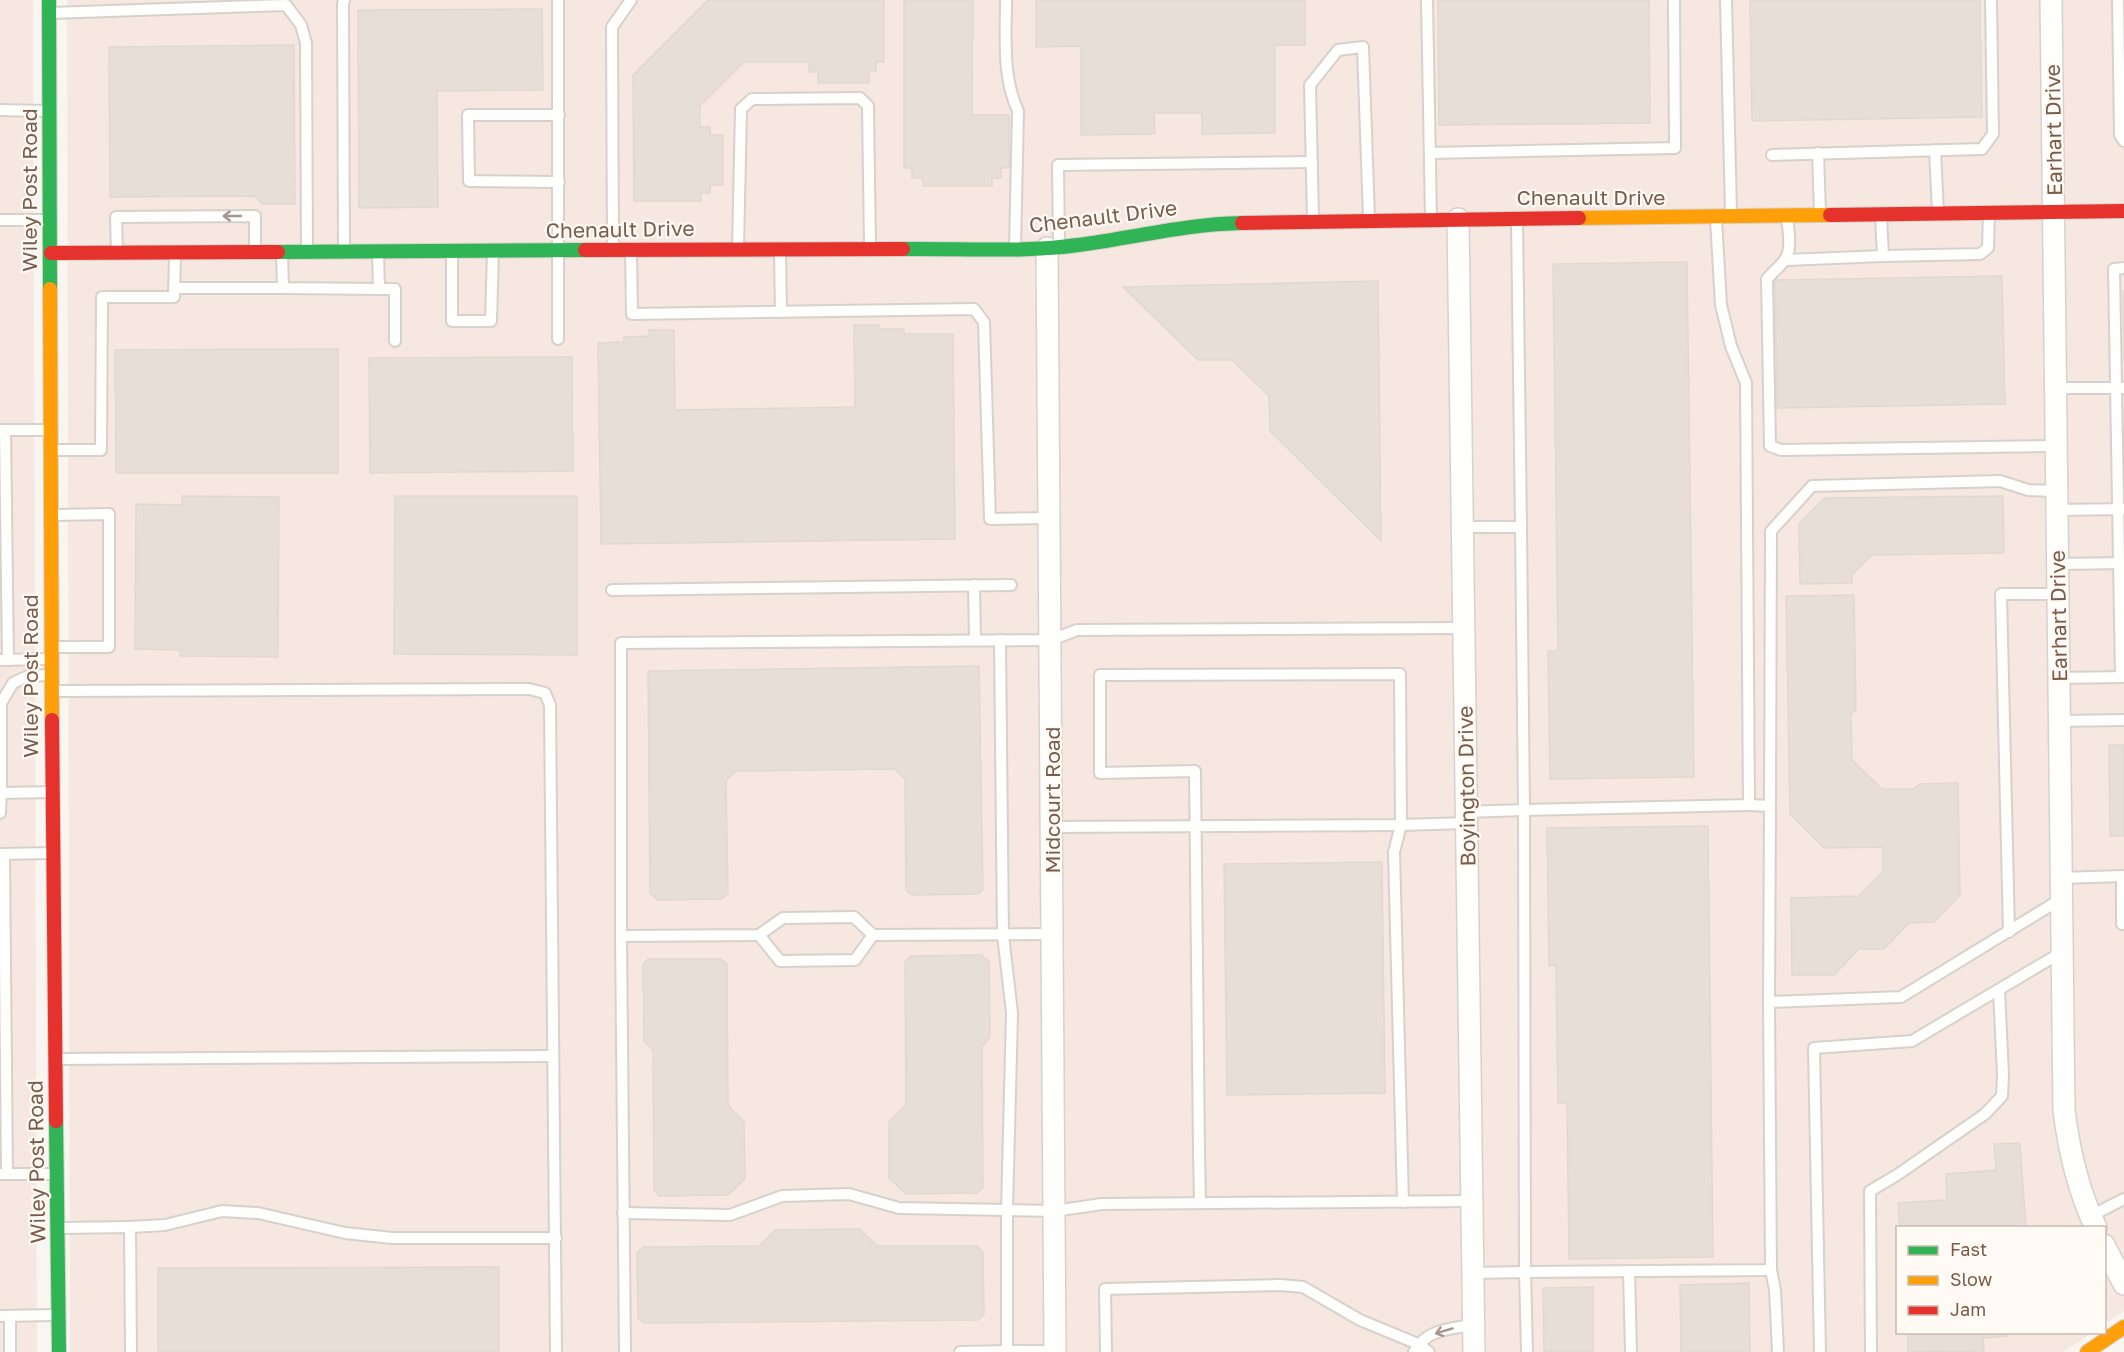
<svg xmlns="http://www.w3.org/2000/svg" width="2124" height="1352" viewBox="0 0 2124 1352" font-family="'Golos Text',sans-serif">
<rect width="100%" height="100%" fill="#f9f5f0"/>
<g fill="#f6e8e1">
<path d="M0,0h33l4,1352h-37z"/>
<path d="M67,0h2057v1311l-19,13 -1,-96h-206v104l194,1 -29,19h-1993z"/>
</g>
<g fill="#e6ded7" stroke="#e2d8d2" stroke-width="1.5">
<path d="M708,0h176v62h-8v9h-7v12h-51v-11h-9v-10h-65l-44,44v21h10v8h13v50h-13v8h-9v8h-67l-1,-126z"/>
<path d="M904,0h69l-1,115h37v53h-8v10h-9v8h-69v-8h-11v-10h-8z"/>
<path d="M1036,0h269v45h-30v88l-73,1v-21h-48l1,21 -74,1v-89l-45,1z"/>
<path d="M1438,0h211l1,123 -211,2z"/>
<path d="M1750,0h230l2,117 -230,4z"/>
<path d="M542,9l1,81 -106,1 1,116 -79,1 -1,-198z"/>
<path d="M294,45l1,159h-33l-8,-8 -144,1 -1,-150z"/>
<path d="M1687,262l7,515 -144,2 -2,-128h10l-5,-387z"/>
<path d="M2002,276l3,128 -228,4 -2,-128z"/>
<path d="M1378,281l3,260 -111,-110 -1,-35 -37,-36h-34l-75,-73z"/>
<path d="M2123,291h1v70z"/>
<path d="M854,325h25v4h25v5h49l2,205 -354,5 -3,-201 26,-1v-5l25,-1v-6h25l1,80 180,-3z"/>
<path d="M338,349v124h-222l-1,-123z"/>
<path d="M572,357l1,114 -203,2 -1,-115z"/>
<path d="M182,496l97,1 -1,160 -98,-1v-6l-45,-1 1,-145 46,1z"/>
<path d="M395,496h182v159l-183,-1z"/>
<path d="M2003,496l1,57 -132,2 -20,20v8l-52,1 -1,-60 25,-26z"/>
<path d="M1854,595l2,115 -5,4 1,46 30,29h32l5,-5 39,-1 2,112 -26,27 -25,1 -25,26h-25l-25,26h-42l-1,-77 68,-2 24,-25v-24l-59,1 -34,-34 -4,-218z"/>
<path d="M979,666l4,223 -5,5 -66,1 -6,-5 -1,-111 -11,-10 -158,2 -10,10 2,112 -6,6 -65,1 -7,-7 -2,-222z"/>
<path d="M2109,745h15v91h-14z"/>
<path d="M1708,826l5,431 -144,2 -2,-156h-9l-2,-138 -7,1 -2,-138z"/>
<path d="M1382,862l3,231 -158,2 -3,-231z"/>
<path d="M981,955l8,6 1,76 -8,9 1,141 -6,6 -71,1 -17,-16v-56l17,-18 -1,-142 6,-6z"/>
<path d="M648,959h73l6,5 1,141 16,17 1,57 -17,16 -69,1 -5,-6 -1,-140 -9,-9 -1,-76z"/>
<path d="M2020,1143l6,85h-126l-2,-25 49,-3 -1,-26 50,-4 -2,-26z"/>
<path d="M860,1229l17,17h100l6,6 1,62 -6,6 -334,3 -6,-5 -1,-65 6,-6 116,-1 16,-16z"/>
<path d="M499,1267v85h-341v-84z"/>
<path d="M1749,1283l1,69h-69l-1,-67z"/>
<path d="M1593,1287v65h-49l-1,-64z"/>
<path d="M1907,1332h101v4l-25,2 1,13 -76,1z"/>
</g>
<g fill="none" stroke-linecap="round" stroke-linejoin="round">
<defs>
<g id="lane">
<path d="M558,0v339"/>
<path d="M1006,0c0,38 -4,76 12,111l-3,136"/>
<path d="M1427,0l4,219"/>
<path d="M1726,0l5,213"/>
<path d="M2118,0l2,135 4,6"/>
<path d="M50,13l236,-8 15,20 5,18 1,206"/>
<path d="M0,110l47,1"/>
<path d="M559,115h-91l1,66 90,1"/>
<path d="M1935,150l3,63"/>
<path d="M1430,153l245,-5 -1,-148"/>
<path d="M1818,153l2,60"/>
<path d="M1772,155l210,-6 11,-15 -2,-134"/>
<path d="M1787,217c1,13 6,33 -3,44 -5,6 -11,11 -17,18l3,167 11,4 275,-4"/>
<path d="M1313,219l-3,-134 28,-35 25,-3 6,171"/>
<path d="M0,220h48"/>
<path d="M1517,221l4,306"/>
<path d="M1059,244l-1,-79 254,-3"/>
<path d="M613,247l-1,-220 19,-27"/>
<path d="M344,248l-1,-244 1,-4"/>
<path d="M738,249l3,-140 11,-10 108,-1 8,8 2,142"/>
<path d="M631,251l1,63 342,-5 10,13 6,197 59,-1"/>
<path d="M117,252l-1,-35 139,-1v35"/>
<path d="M378,252l1,37h16v52"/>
<path d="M452,252v69h39l2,-69"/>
<path d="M780,252l1,60"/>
<path d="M282,255l1,33 96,1"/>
<path d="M1883,256l97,-2 8,-6 1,-34"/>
<path d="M1786,260l97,-4 -2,-40"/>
<path d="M174,288h109"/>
<path d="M2055,388h69"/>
<path d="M0,430h50"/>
<path d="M5,430l3,230"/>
<path d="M51,450h50l1,-153h72l1,-42"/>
<path d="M2056,510l68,-1"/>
<path d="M1463,527h58l3,283 225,-5 -3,-422 -15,-37 -10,-41 -5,-86"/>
<path d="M2057,564l67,-1"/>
<path d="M974,585l1,55"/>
<path d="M612,590l399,-5"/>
<path d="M1000,640l3,295 9,78 -5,197 47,1 48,-7 370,-3"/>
<path d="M52,647h57v-133l-56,1"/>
<path d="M0,660l48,-1"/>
<path d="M2121,677l-7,-408 10,-1"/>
<path d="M2058,678l66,-1"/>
<path d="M54,691l475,-2 16,4 5,12 6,647"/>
<path d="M2060,721l64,-1"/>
<path d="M1,793v-90l12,-20 15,-7 20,-1"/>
<path d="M1770,806l1,-275 41,-45 188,-5 28,9 28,1"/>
<path d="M1466,812l58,-2 1,462 246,-2 -2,-268 1,-196 -21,-1"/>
<path d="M0,813l1,-20 51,-1"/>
<path d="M1052,827l349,-2 -1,-151 -300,1v98l95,-2 4,381 1,51"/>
<path d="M0,854l52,-1"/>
<path d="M4,854l3,320"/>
<path d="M2060,878l62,-2v48h2"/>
<path d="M2009,932l-8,-338h57"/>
<path d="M1053,934l-180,1 -19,-18 -71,1 -24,17 -138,1v-293l430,-3 26,-10 387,-2"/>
<path d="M759,935l21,26 75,-1 18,-25"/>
<path d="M621,936l4,416"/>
<path d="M1769,1002l132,-5 160,-98"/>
<path d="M58,1059l495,-3"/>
<path d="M0,1174h54"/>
<path d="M1403,1202l-9,-350 7,-27 66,-2"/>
<path d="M623,1213l107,2 52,-19 67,-2 50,14 108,2v141h48"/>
<path d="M2091,1216l33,-17"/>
<path d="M130,1227l35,-2 57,-14 36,2 87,20 47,5h164"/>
<path d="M61,1228l69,-1 1,125"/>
<path d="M1771,1270l4,20 3,62"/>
<path d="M1629,1271l2,81"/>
<path d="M1473,1273l52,-1 2,80"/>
<path d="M0,1316l55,-1"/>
<path d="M10,1352v-36"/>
<path d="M960,1352l47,-1"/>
<path d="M1106,1352l-1,-63 175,-4 23,2 57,33 58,24 11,8"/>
<path d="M1414,1352c11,-22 37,-24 60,-27"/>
<path d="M1820,1352l-6,-304 98,-7 150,-89"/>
<path d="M1871,1352l-1,-161 27,-16 88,-61 17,-18 1,-21 -4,-85"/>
</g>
<g id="street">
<path d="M2051,0l13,1110c5,41 14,80 32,118"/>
<path d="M1458,219l16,1133"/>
<path d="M1047,248l8,1104"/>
<path d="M2104,1245l20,39"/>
</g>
<g id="fast">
<path d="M49,0l1,289"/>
<path d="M903,249c58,-1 118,4 175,-4 55,-7 108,-21 164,-22"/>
<path d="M278,252l307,-2"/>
<path d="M56,1121l3,231"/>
</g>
<g id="slow">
<path d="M1579,218l251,-3"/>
<path d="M50,289l2,431"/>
<path d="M2087,1352l37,-25"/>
</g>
<g id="jam">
<path d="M1830,215l294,-4"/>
<path d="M1242,223l337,-5"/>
<path d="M585,250l318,-1"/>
<path d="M51,253l227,-1"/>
<path d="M52,720l4,401"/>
</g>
</defs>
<use href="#lane" stroke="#d7d1cb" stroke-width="14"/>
<use href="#street" stroke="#d7d1cb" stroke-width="24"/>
<use href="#fast" stroke="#d9d2cb" stroke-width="16"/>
<use href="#slow" stroke="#d9d2cb" stroke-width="16"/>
<use href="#jam" stroke="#d9d2cb" stroke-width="16"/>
<use href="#lane" stroke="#fefefd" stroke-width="10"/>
<use href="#street" stroke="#fefefd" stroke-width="21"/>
<use href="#fast" stroke="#30b455" stroke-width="14"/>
<use href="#slow" stroke="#ff9f0a" stroke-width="14"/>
<use href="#jam" stroke="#e5322d" stroke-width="14"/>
</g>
<defs><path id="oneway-shaft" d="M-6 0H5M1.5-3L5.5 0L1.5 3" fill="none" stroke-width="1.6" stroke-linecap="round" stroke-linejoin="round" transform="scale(1.5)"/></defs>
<g stroke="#a8958b">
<use href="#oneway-shaft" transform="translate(232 216) rotate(180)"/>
<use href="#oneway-shaft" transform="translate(1444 1331) rotate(163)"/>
</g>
<g text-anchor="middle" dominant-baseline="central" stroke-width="4.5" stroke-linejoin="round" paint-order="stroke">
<g font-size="21" fill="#7a5c4d" stroke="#fffaf3">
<text transform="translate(2053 130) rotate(-91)">Earhart Drive</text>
<text transform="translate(29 190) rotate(-90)">Wiley Post Road</text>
<text x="1591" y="197">Chenault Drive</text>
<text transform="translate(1103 216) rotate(-7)">Chenault Drive</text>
<text transform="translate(620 229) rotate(-1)">Chenault Drive</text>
<text transform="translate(2058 616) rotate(-91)">Earhart Drive</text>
<text transform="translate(30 676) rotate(-90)">Wiley Post Road</text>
<text transform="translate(1466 786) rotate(-91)">Boyington Drive</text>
<text transform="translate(1052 800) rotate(-90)">Midcourt Road</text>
<text transform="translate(36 1162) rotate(-91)">Wiley Post Road</text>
</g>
</g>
<rect x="1896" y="1226" width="210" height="108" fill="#fffaf3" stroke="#cabbb1" stroke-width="1.5"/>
<rect x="1908" y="1246" width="30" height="9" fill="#30b455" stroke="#cabbb1" stroke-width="1.5"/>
<text x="1950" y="1256" font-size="18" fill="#7a5c4d">Fast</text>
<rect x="1908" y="1276" width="30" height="9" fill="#ff9f0a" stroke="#cabbb1" stroke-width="1.5"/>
<text x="1950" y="1286" font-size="18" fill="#7a5c4d">Slow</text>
<rect x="1908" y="1306" width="30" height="9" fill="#e5322d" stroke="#cabbb1" stroke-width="1.5"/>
<text x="1950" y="1316" font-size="18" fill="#7a5c4d">Jam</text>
</svg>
